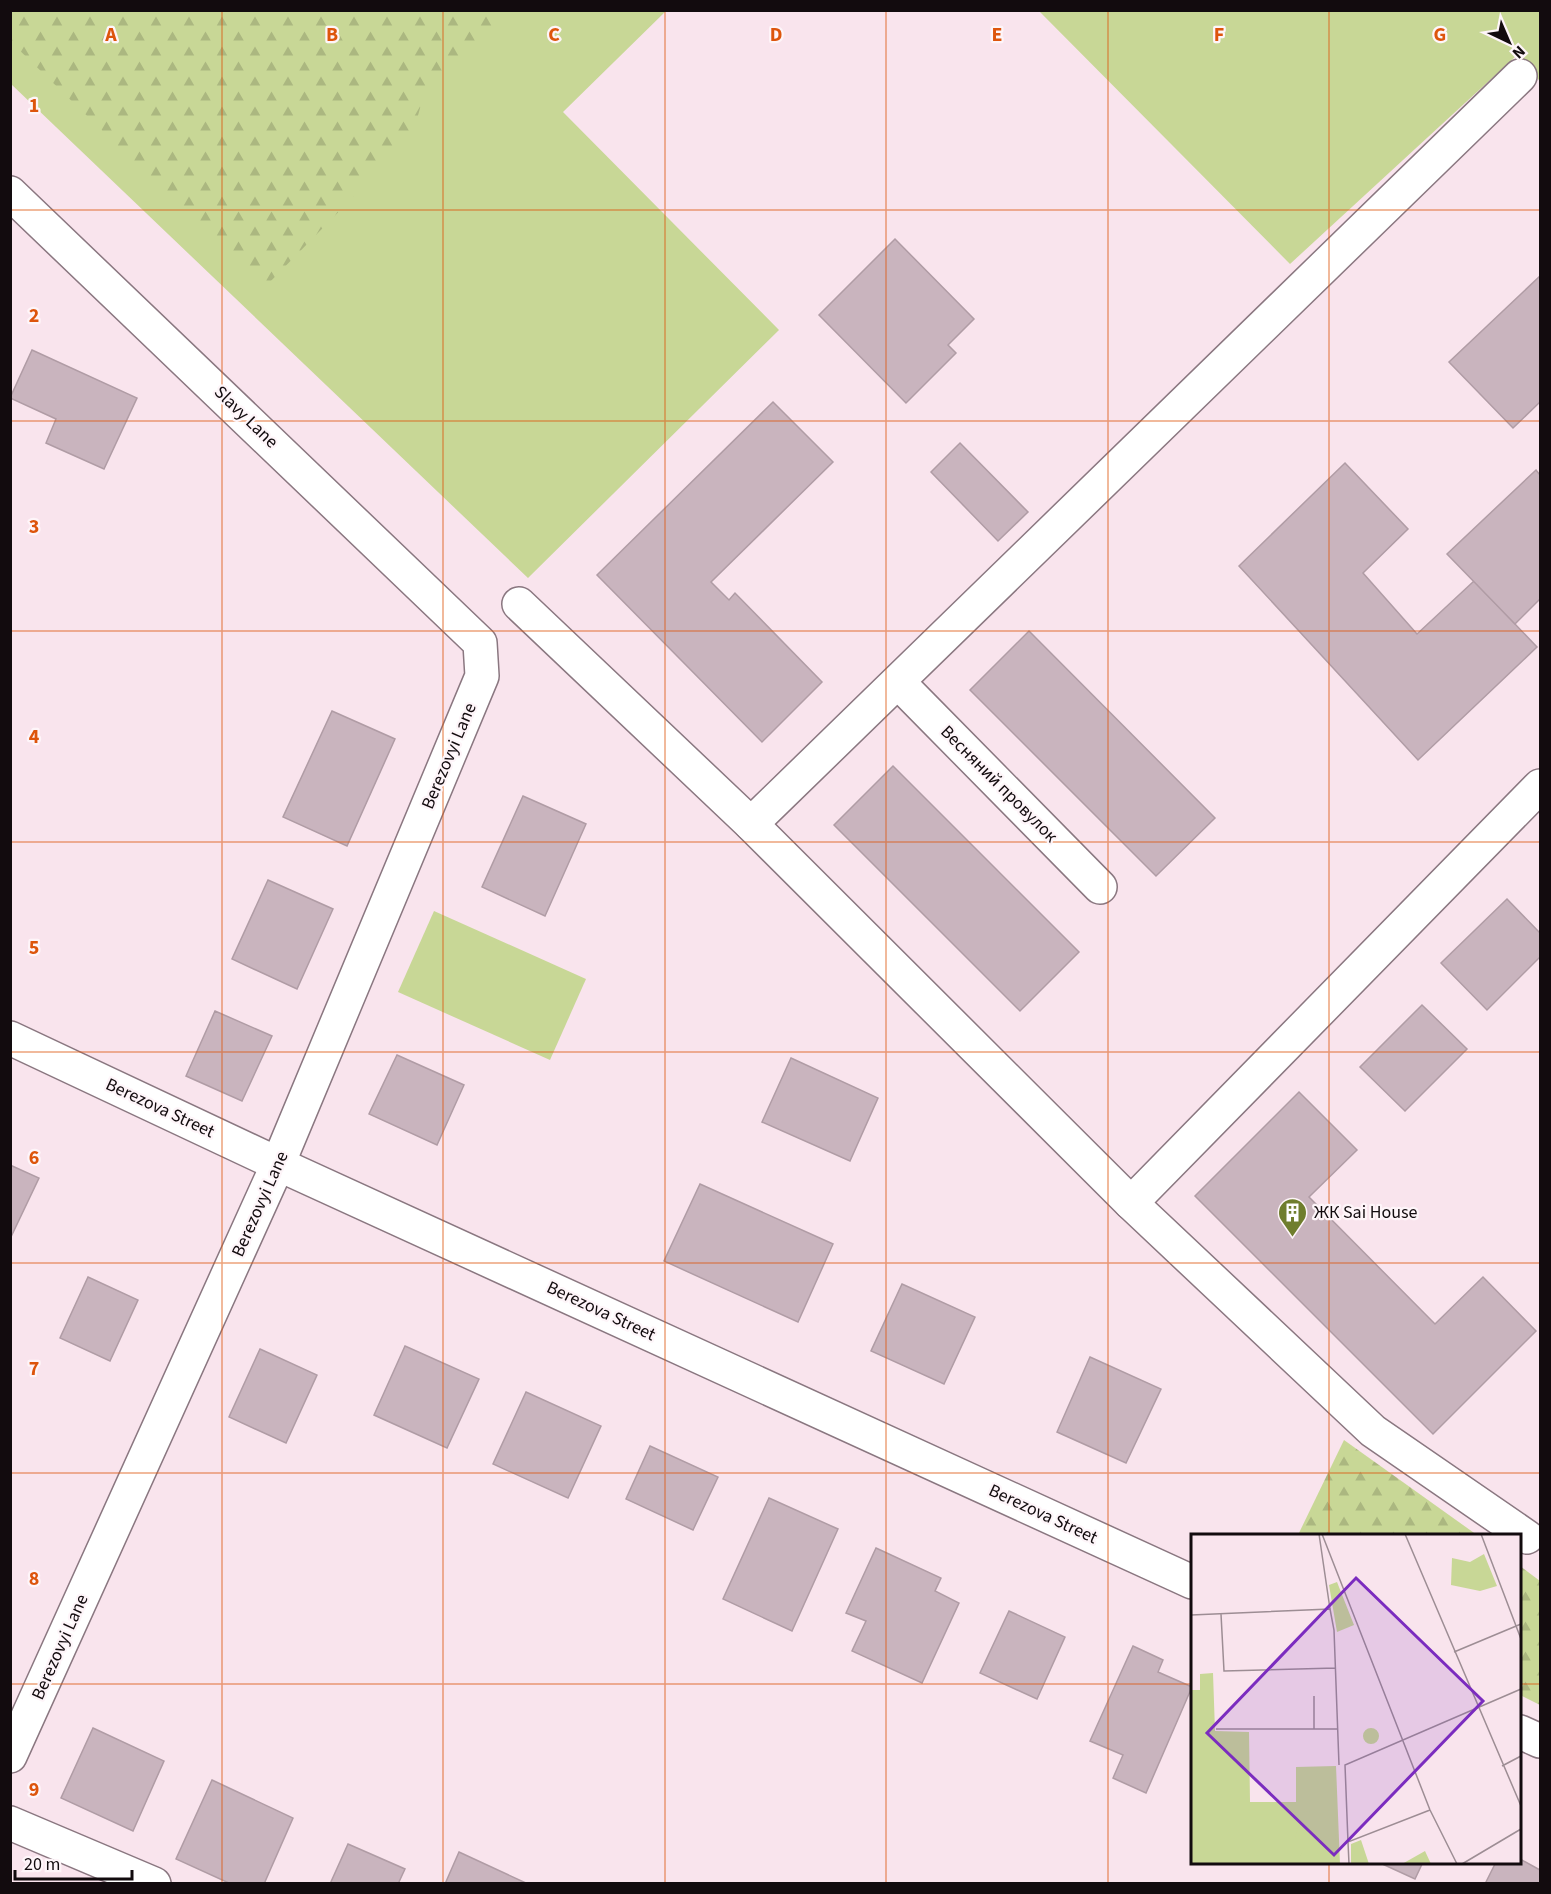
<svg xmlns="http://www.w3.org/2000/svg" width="1551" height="1894" viewBox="0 0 1551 1894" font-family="'Source Sans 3',sans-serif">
<defs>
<pattern id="forest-firs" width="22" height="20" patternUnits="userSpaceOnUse" patternTransform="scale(1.5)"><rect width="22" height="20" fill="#c8d796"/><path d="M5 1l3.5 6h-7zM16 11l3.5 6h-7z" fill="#abb780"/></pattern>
</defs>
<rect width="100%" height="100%" fill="#f9e4ed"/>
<g fill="#c8d796">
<path d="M10,11h656l-103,101 216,218 -251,248 -517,-494z"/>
<path d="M1039,11h501v70l-25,-24 -225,207z"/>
<path d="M434,911l152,68 -36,81 -152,-68z"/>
</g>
<g fill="url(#forest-firs)">
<path d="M423,10l9,9c32,-13 42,-9 73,5l-78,59 -15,54 -148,151 -253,-246v-31z"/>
<path d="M1344,1440l133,95h-179z"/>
<path d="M1520,1566l20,15v124l-20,-10z"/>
</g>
<g fill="#c9b4be" stroke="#b09ca5" stroke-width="1.5">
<path d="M895,239l79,80 -26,26 8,8 -50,50 -87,-88z"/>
<path d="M1540,276v126l-27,26 -64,-66z"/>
<path d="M32,350l105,48 -33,71 -58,-26 10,-24 -46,-21z"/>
<path d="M773,402l60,60 -122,120 18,18 6,-7 87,89 -60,60 -165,-167z"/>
<path d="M960,443l68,69 -30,29 -67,-69z"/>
<path d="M1345,463l63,66 -45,44 54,61 57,-53 63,66 -119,113 -179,-194z"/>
<path d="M1536,470l4,5v124l-25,25 -68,-70z"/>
<path d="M1029,631l186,187 -59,58 -186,-186z"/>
<path d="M332,711l63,28 -48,107 -64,-29z"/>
<path d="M893,766l186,186 -59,59 -186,-186z"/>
<path d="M523,796l63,28 -41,92 -63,-29z"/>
<path d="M268,880l65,29 -36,80 -65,-30z"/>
<path d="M1507,899l33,34v24l-53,53 -46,-47z"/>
<path d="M1422,1005l45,44 -62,62 -45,-44z"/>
<path d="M215,1011l57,25 -30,65 -56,-25z"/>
<path d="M397,1055l67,30 -27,60 -68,-31z"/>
<path d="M791,1058l87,40 -28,63 -88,-39z"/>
<path d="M1299,1092l58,58 -48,47 126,127 48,-47 53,54 -103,103 -238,-238z"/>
<path d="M10,1165l29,13 -29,61z"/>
<path d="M700,1184l133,60 -35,78 -134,-61z"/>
<path d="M88,1277l50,23 -28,61 -50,-23z"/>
<path d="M902,1284l73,33 -31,67 -73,-33z"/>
<path d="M405,1346l74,33 -32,69 -73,-33z"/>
<path d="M260,1349l57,26 -31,68 -57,-26z"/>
<path d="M1090,1357l71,32 -35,74 -69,-31z"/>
<path d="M526,1392l75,34 -33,72 -75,-34z"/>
<path d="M650,1446l68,31 -25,53 -67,-31z"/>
<path d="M769,1498l69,31 -46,102 -69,-32z"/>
<path d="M876,1548l65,30 -6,13 24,12 -37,80 -70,-32 14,-30 -20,-8z"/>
<path d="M1009,1611l56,26 -28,62 -57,-26z"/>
<path d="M1133,1646l30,14 -5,12 34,15 -46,106 -33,-15 10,-23 -33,-14z"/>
<path d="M93,1728l71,33 -31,70 -72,-33z"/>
<path d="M212,1780l81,38 -29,66h-33l-55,-25z"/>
<path d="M348,1844l57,25 -7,15h-68z"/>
<path d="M459,1852l69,32h-83z"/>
<path d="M1520,1859l20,11v14h-55l11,-22h24z"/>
<path d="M1378,1862h45l-8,17z"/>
</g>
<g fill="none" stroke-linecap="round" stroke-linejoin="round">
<defs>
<g id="minor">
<path d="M10,193l470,450 2,33 -204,488 -268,592"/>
<path d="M519,604l232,220 380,379 242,228 154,106"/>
<path d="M898,682l202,205"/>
<path d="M751,824l769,-748"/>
<path d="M10,1038l268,126 914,418"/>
<path d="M1131,1203l409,-417"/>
<path d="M1520,1732l20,9"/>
<path d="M10,1823l144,61"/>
</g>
</defs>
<use href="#minor" stroke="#8a7780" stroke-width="36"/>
<use href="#minor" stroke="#fff" stroke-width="33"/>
</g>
<path fill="none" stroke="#dd550c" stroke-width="1.5" stroke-opacity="0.55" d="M222,10v1874M443,10v1874M665,10v1874M886,10v1874M1108,10v1874M1329,10v1526M10,210h1530M10,421h1530M10,631h1530M10,842h1530M10,1052h1530M10,1263h1530M10,1473h1530M10,1684h1182M1520,1684h20M1329,1862v22"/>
<defs>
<symbol id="building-pin" viewBox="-11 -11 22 30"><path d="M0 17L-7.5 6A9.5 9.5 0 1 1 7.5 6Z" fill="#6f7e2d" stroke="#fef5f9"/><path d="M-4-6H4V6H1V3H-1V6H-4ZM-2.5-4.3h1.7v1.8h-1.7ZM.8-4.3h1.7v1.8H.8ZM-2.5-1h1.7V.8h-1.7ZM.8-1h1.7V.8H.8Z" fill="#fff"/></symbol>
</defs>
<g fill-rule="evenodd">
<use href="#building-pin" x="1276" y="1196" width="33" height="45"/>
</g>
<g text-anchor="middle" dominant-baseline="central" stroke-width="4.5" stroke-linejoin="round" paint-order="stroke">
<g font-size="18" fill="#120b0e" stroke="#fef5f9">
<text transform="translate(246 417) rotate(44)">Slavy Lane</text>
<text transform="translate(449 756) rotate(-67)">Berezovyi Lane</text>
<text transform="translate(999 784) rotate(45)">Весняний провулок</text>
<text transform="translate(160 1108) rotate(25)">Berezova Street</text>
<text transform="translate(260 1204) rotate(-66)">Berezovyi Lane</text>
<text transform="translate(601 1311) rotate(25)">Berezova Street</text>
<text transform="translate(1043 1514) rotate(25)">Berezova Street</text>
<text transform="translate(60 1647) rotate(-66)">Berezovyi Lane</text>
</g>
<g font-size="18" fill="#120b0e" stroke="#fef5f9" text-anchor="start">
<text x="1314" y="1212">ЖК Sai House</text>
</g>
</g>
<g transform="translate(1191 1534)">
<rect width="330" height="330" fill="#f9e4ed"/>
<path d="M293,20l13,32 -17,5 -29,-6 1,-27 18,4zM22,139l2,58 34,1 1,70h46v-35l40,-1 4,98h-149v-174h9v-16zM172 202a8 8 0 1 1 16 0a8 8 0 1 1-16 0ZM170,306l8,24h-18v-20zM234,317l6,13h-29z" fill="#c8d796"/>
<path d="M146,48l17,43 -17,7 -8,-47zM120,277h24l1,53 -38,-3 6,-13 -9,-9 5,-19 -6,-7z" fill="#c8d796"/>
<path fill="none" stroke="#9d8d94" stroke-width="1.5" d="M131,0l108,276 27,54M214,0l116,272M290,0l40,105M139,75l4,21 5,135M30,80l3,57 112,-3M0,81l139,-6 -11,-75M263,118l67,-28M123,162v33M25,195h121M311,232l19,-10M239,276l-82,32 -3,-77 176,-76M157,308l1,22M271,330l59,-35"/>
<path fill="#7b2cbf" fill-opacity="0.15" stroke="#7b2cbf" stroke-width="3" d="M165,44l127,123 -149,154 -127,-122z"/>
<rect width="330" height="330" fill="none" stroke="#120b0e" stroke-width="3"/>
</g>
<g font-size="20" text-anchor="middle" font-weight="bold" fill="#dd550c" stroke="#fef5f9" stroke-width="4.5" stroke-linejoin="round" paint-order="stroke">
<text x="111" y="41">A</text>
<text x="332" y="41">B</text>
<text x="554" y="41">C</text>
<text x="776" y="41">D</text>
<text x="997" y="41">E</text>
<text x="1219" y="41">F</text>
<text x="1440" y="41">G</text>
<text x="34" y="112">1</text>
<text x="34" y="322">2</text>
<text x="34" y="533">3</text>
<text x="34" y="743">4</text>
<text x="34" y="954">5</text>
<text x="34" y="1164">6</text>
<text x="34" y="1375">7</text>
<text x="34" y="1585">8</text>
<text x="34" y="1796">9</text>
</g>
<rect width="1551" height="1894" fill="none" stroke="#120b0e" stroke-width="24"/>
<g transform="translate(1509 42) rotate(136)" stroke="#fef5f9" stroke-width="4.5" paint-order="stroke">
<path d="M0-4.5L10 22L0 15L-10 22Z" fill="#120b0e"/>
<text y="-9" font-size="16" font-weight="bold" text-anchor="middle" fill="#120b0e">N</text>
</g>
<path d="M15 1870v9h117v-9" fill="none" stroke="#120b0e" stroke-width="3"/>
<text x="24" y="1870" font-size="18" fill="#120b0e" stroke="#fef5f9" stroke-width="4.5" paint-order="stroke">20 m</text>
</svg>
